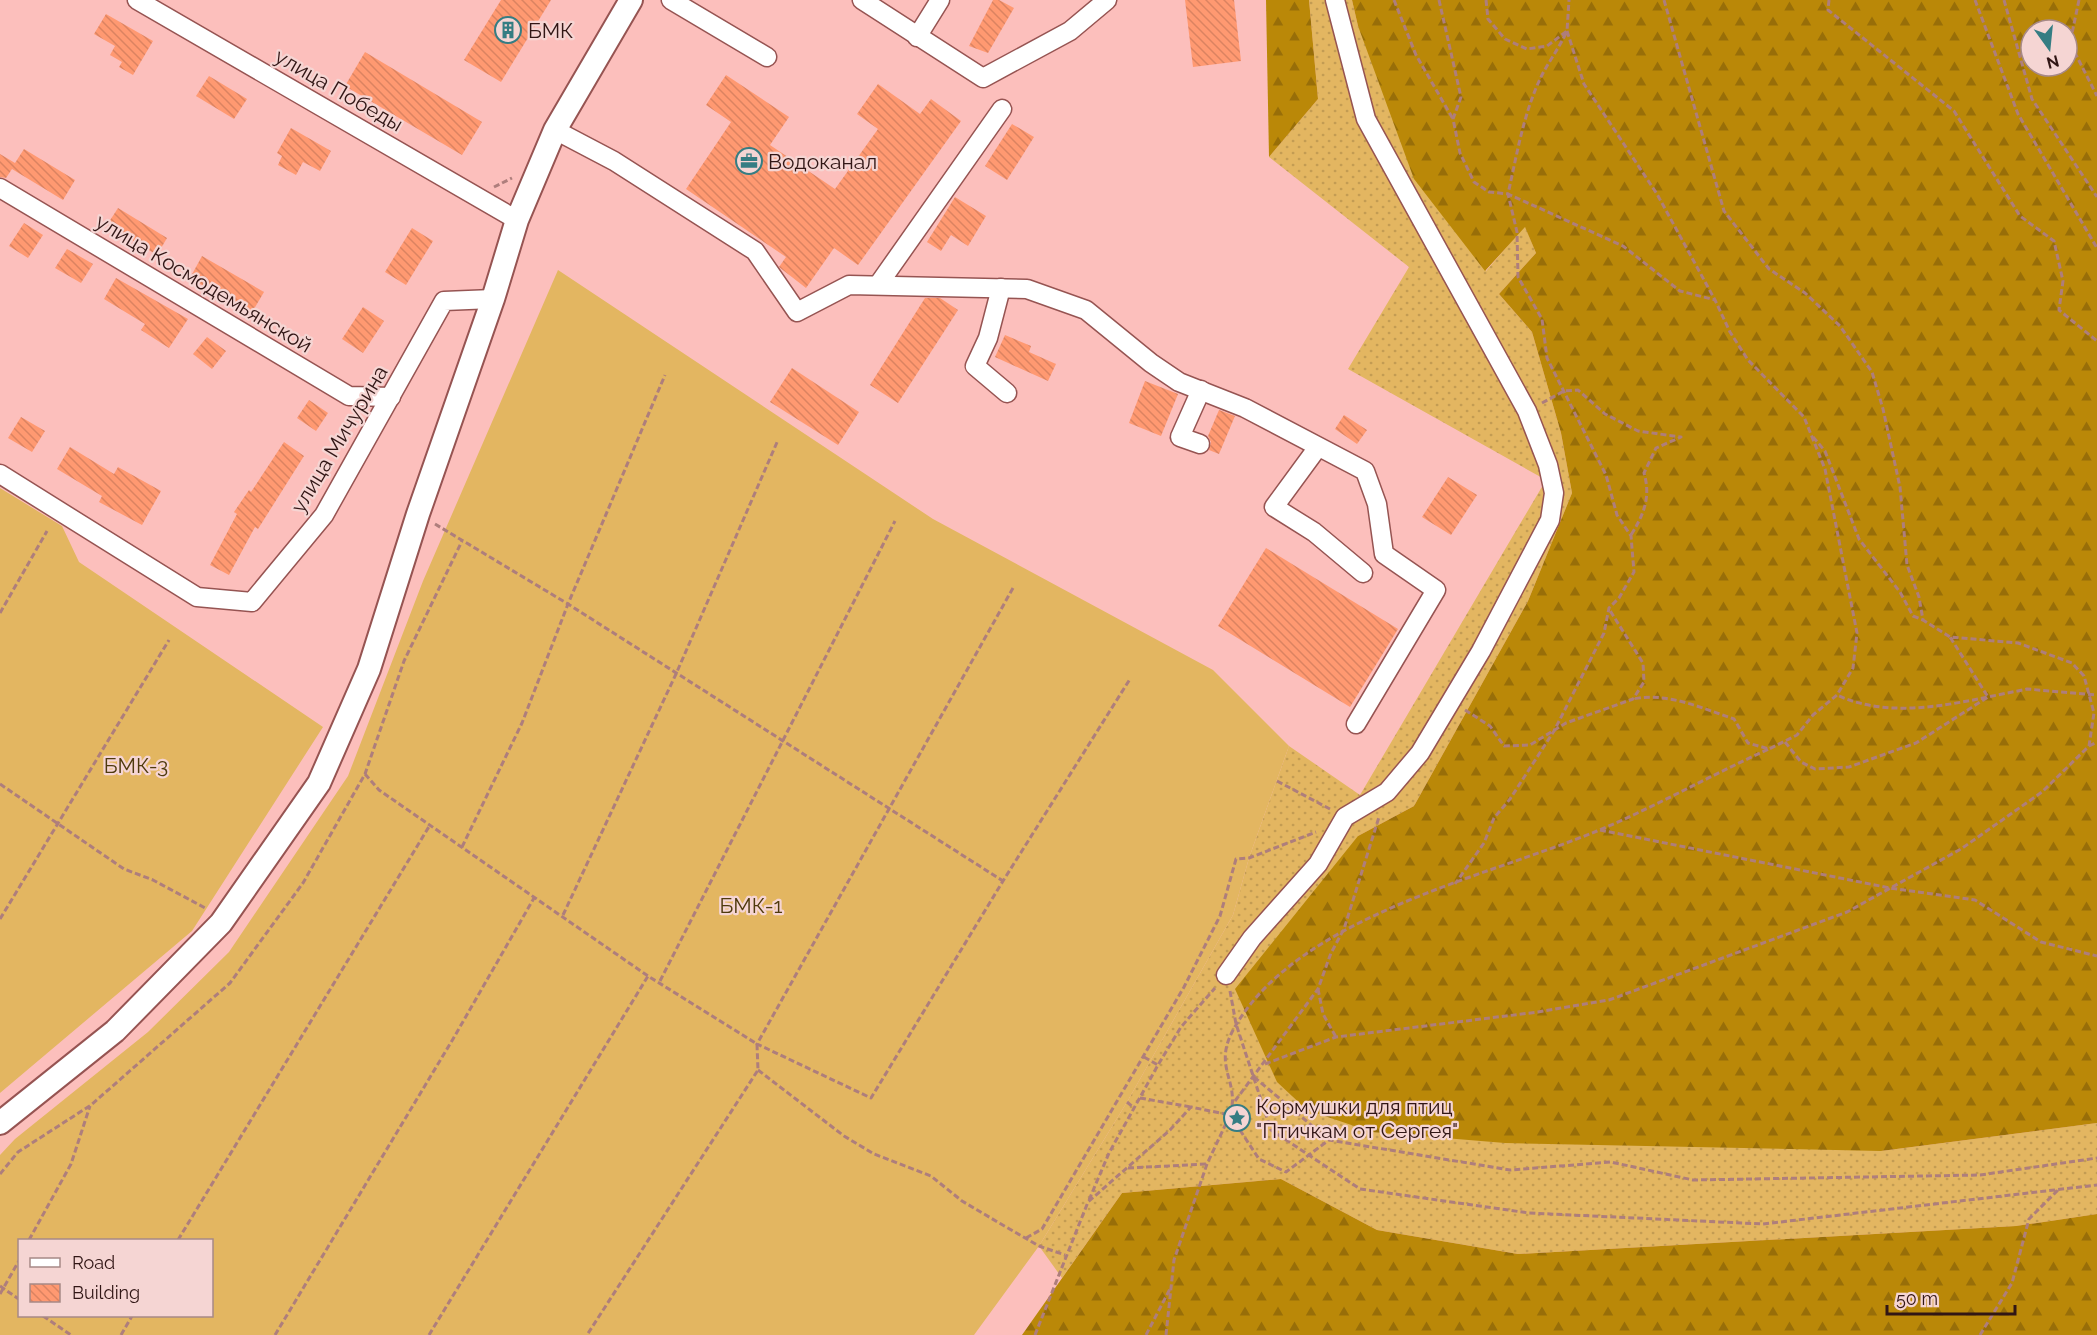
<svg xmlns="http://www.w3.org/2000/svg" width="2097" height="1335" viewBox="0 0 2097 1335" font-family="Raleway,sans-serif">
<defs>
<pattern id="grass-dots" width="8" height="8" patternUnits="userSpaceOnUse" patternTransform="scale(1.5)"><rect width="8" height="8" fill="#e3b661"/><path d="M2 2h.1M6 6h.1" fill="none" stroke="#c39c53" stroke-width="1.8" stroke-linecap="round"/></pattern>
<pattern id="forest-firs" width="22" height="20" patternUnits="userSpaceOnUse" patternTransform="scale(1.5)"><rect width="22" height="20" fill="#ba8808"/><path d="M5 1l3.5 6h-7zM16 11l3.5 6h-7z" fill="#986e08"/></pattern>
<pattern id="building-back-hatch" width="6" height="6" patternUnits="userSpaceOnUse" patternTransform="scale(1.5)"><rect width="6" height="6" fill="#ff9971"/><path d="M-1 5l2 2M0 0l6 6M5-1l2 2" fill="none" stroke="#db8361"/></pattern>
</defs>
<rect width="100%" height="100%" fill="#fcbfbc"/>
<path fill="url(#grass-dots)" d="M1309,0h43l6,26 128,245 39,-45 11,27 -37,41 33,38 29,101 11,60 -44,108 -114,205 -56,30 523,315 216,-28v91l-81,12 -498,28 -141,-24 -96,-51 -159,14 -60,85 -23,-32 88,-144 106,-187 16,-57 40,-112 71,49 186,-315 -198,-111 61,-102 -140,-110 49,-58z"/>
<g fill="url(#forest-firs)" fill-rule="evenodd">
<path d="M1266,0h43l9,99 -49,58z"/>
<path d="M1352,0h745v1123l-216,28 -376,-8 -133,-11 -65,-22 -30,-28 -42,-93 123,-153 56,-30 114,-205 44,-108 -11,-60 -29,-101 -33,-38 37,-41 -11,-26 -40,44 -71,-92 -56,-153zM2031,30h36v36h-36z"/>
<path d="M1281,1179l96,51 141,24 498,-28 81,-12v121h-1075l100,-142z"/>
</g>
<g fill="#e3b661" fill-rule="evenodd">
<path d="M558,270l375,249 280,151 76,76 -40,112 -16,57 -106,187 -88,144 -65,89h-974v-180l15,-16 133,-107 81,-80 119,-176 75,-195zM20,1240h192v76h-192z"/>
<path d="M0,488l62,38 17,36 244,165 -131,204 -192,162z"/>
</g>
<g fill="url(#building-back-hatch)">
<path d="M501,0h50l-50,82 -37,-22z"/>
<path d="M993,0h6l15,8 -26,45 -19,-7z"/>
<path d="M1185,0h49l7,61 -48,6z"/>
<path d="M106,14l47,27 -20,34 -14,-8 3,-5 -12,-7 5,-9 -21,-12z"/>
<path d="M365,52l117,70 -20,33 -117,-69z"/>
<path d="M726,75l63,42 -19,28 65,44 43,-60 -21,-15 21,-30 42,30 11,-15 30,22 -103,144 -24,-17 -28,40 -27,-21 7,-10 -100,-68 45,-67 -25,-17z"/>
<path d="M209,76l38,23 -13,20 -38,-23z"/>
<path d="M1012,124l22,13 -27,43 -22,-14z"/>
<path d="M291,128l40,23 -11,20 -17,-9 -7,13 -18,-10 4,-9 -5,-3z"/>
<path d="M24,149l51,31 -12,20 -51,-31 -6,9 -6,-1v-23l15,9z"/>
<path d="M955,197l31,19 -18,30 -17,-11 -10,16 -14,-9z"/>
<path d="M118,208l49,30 -10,17 -50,-30z"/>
<path d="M24,223l19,12 -15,23 -19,-12z"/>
<path d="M412,228l21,13 -27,44 -21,-13z"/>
<path d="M67,249l26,15 -12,19 -26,-15z"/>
<path d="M202,256l62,36 -13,22 -61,-36z"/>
<path d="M116,278l72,41 -19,29 -28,-18 4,-6 -41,-25z"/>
<path d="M925,298h15l18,12 -60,93 -28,-18z"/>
<path d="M363,307l21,14 -21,32 -21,-14z"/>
<path d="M1005,335l26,11 -2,6 27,12 -8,17 -53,-24z"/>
<path d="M207,337l19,14 -14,18 -19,-15z"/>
<path d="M792,368l67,44 -21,33 -68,-43z"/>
<path d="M1145,381l33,13 -17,42 -32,-13z"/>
<path d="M309,400l19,13 -12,18 -19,-13z"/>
<path d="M1219,410l16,6 -16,38 -10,-4 2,-8 -3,-6z"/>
<path d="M1344,415l23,15 -10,14 -22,-15z"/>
<path d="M21,417l24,14 -13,21 -24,-14z"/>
<path d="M284,442l20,14 -46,73 -3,-2 -26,48 -19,-10 27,-51 -3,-2 15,-22 2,2z"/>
<path d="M70,447l44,27 4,-7 43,24 -19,34 -43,-23 3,-6 -45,-27z"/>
<path d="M1448,477l29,18 -26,40 -29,-18z"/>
<path d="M1266,548l132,81 -48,78 -132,-81z"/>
</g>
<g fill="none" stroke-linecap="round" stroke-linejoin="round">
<defs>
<g id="minor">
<path d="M137,0l380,220"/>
<path d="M671,0l96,57"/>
<path d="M862,0l121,78 87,-47 37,-31"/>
<path d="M917,37l23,-37"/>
<path d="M555,130l59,31 141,90 42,61 52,-27 178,4 59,21 65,53 28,19 66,26 120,63 12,33 7,50 52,36 -80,134"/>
<path d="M0,188l349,208 42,1"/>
<path d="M878,285l124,-176"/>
<path d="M1001,288l-13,50 -13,28 32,27"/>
<path d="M1200,444l-20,-7 21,-47"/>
<path d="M1318,447l-44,60 40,25 49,41"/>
<path d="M0,474l197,123 55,5 72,-87 120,-214 49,-2"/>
<path d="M1226,975l26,-37 66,-74 27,-47 42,-25 33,-39 61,-102 69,-131 4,-27 -6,-28 -21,-54 -161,-292 -31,-119"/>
</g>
<path id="major" d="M0,1123l115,-92 106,-108 98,-140 50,-114 49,-155 75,-215 24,-79 38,-90 76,-130"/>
</defs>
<use href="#minor" stroke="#965452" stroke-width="21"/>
<use href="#major" stroke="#965452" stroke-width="26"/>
<g stroke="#ae7e7c" stroke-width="3" stroke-dasharray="6 3" stroke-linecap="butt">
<path d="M1394,0l22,55 37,64"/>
<path d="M1439,0l22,97 -8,22 7,34 14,29 15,10 19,2 9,38 1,45 24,42 5,39 59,117 11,40 14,21 3,36 -15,26 -10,10 -5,25 -50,98 -44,68 -16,19 -10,25 -29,41"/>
<path d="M1486,0l2,19 17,20 22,10 20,-3 20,-15 2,-31"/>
<path d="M1664,0l60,211 45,58 36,24 35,33 32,46 11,37 17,78 7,78 12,32 4,23 27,17"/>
<path d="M1829,0l-1,10 126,101 66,105 34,25 9,40 -4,29 38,31"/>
<path d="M1975,0l43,114 79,134"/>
<path d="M2004,0l28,99 65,98"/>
<path d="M2079,0l-9,43 27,53"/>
<path d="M1567,31l17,53 73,110 58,106 15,32 18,28 56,57 21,52 32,164 -4,35 -16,27 -24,20 -16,20 -28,14 -21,-6 -14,-24c-33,-11 -66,-27 -101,-20"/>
<path d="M1566,33c-7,15 -16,27 -23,40 -19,37 -26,81 -35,121l115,52 57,45 35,9"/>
<path d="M494,187l18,-9"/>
<path d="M1542,403l22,-12 14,-1 27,24 33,17 43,6 -25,11 -12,25c7,24 0,41 -13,62"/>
<path d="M1813,437l12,14 34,88 41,53 13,24 10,4"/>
<path d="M435,524l133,80 435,277"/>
<path d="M1013,588l-256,456 114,54 132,-217 127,-202"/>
<path d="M0,613l47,-82"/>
<path d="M1465,710l25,16 14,20 26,-1 36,-22 67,-24 11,-17 -1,-19 -34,-54"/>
<path d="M1785,742l16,20 14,7 34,-2 67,-24 72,-46 39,-8 70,6"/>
<path d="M2089,746l8,-4"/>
<path d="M365,774l14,16 269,186 109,68 1,26 -171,265"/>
<path d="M1277,781l53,28"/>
<path d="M0,784l124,85 29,11 54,29"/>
<path d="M1600,830l290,58 85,12 66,42 56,14"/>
<path d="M462,847l60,-124 46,-119 97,-229"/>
<path d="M563,915l113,-241 102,-234"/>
<path d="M0,919l169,-279"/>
<path d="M660,981l235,-460"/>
<path d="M1318,989l5,25 13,23"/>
<path d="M1230,991l6,33 35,106 89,59 169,24 234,11 334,-39"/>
<path d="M1144,1057l14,8"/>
<path d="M1265,1064l71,-27 202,-25 71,-12 238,-88 114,-63 81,-57 47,-46 5,-33 -10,-37 -12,-13 -54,-20 -68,-6 38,60c-49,10 -104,20 -151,-2"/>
<path d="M758,1070l86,66 30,18 57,22 31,25 39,23 38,22 26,9"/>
<path d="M1254,1077l75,63"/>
<path d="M1140,1098l51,9"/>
<path d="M1235,1101l83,-112 13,-36 13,-24 35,-112"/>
<path d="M1127,1102l7,6"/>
<path d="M1230,1115l29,44 27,13 43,-32 181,30 101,-8 82,18 287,-5 117,-17"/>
<path d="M1128,1168l79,-4"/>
<path d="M0,1174l18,-22 73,-47 139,-122 73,-100 62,-109 39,-113 58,-120"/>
<path d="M1089,1200l20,-47 49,-88 23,-38 34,-39"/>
<path d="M1026,1238l16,-9 142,-242 36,-71 16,-57 13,-1 67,-26"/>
<path d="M29,1240l42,-76 19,-58"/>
<path d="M178,1240l252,-415"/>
<path d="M0,1286l20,14"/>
<path d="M0,1294l20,-35"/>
<path d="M43,1316l28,19"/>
<path d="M121,1335l11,-19"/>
<path d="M275,1335l178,-296 81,-141"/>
<path d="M429,1335l219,-359"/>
<path d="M1035,1335l53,-133 82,-72 21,-23 39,8c11,-35 -20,-48 6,-90 65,-109 250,-148 361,-194 58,-24 114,-56 172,-82"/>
<path d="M1146,1335l25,-48"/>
<path d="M1166,1335l8,-75 33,-96 23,-49"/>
<path d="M1980,1335l32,-52 17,-64 29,-29"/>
</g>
<use href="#minor" stroke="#fff" stroke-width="18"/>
<use href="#major" stroke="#fff" stroke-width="22"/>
</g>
<defs>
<symbol id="building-ring" viewBox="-11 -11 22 22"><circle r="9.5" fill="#f5d5d3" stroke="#357d83" stroke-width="1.5"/><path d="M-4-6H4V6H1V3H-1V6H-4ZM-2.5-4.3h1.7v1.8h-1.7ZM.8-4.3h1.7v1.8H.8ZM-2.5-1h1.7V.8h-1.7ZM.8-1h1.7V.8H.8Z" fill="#357d83"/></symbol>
<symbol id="office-ring" viewBox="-11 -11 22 22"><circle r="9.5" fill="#f5d5d3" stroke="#357d83" stroke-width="1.5"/><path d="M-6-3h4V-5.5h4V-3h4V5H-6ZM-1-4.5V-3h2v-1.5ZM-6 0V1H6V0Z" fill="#357d83"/></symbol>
<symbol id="sight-ring" viewBox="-11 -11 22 22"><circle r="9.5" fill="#f5d5d3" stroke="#357d83" stroke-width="1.5"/><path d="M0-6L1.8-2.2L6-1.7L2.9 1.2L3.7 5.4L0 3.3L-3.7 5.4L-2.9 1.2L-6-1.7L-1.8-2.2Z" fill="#357d83"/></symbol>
</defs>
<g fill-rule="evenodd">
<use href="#building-ring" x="493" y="15" width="30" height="30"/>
<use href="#office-ring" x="734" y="146" width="30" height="30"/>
<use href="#sight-ring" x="1222" y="1103" width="30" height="30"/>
</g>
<g text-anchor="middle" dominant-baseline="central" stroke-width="4.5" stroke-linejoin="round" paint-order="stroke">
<g font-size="21" fill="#311615" stroke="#f5d5d3" text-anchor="start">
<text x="528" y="30">БМК</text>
<text x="768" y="161">Водоканал</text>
<text x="1256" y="1106">Кормушки для птиц<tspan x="1256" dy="24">"Птичкам от Сергея"</tspan></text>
</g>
<g font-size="21" fill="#311615" stroke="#f5d5d3">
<text transform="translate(339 90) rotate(30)">улица Победы</text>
<text transform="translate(204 283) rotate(31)">улица Космодемьянской</text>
<text transform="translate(339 439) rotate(-59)">улица Мичурина</text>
</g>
<g font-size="21" fill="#4f3a0d" stroke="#f5d5d3">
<text x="136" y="765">БМК-3</text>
<text x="751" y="905">БМК-1</text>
</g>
</g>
<rect x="18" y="1239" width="195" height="78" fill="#f5d5d3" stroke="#a78987" stroke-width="1.5"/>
<rect x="30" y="1258" width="30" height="9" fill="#ffffff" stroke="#a78987" stroke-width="1.5"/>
<text x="72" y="1269" font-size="18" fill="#311615">Road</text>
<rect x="30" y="1284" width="30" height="18" fill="url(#building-back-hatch)" stroke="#a78987" stroke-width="1.5"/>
<text x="72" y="1299" font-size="18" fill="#311615">Building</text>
<g transform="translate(2049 48) rotate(165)"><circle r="28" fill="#f5d5d3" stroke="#a78987" stroke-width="1.5"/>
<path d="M0-4.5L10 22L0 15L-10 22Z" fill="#357d83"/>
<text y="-9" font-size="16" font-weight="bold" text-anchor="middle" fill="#311615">N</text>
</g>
<path d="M1887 1305v9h128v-9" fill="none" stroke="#311615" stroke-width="3"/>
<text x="1896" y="1305" font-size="18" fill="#311615" stroke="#f5d5d3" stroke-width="4.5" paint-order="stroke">50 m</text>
</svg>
